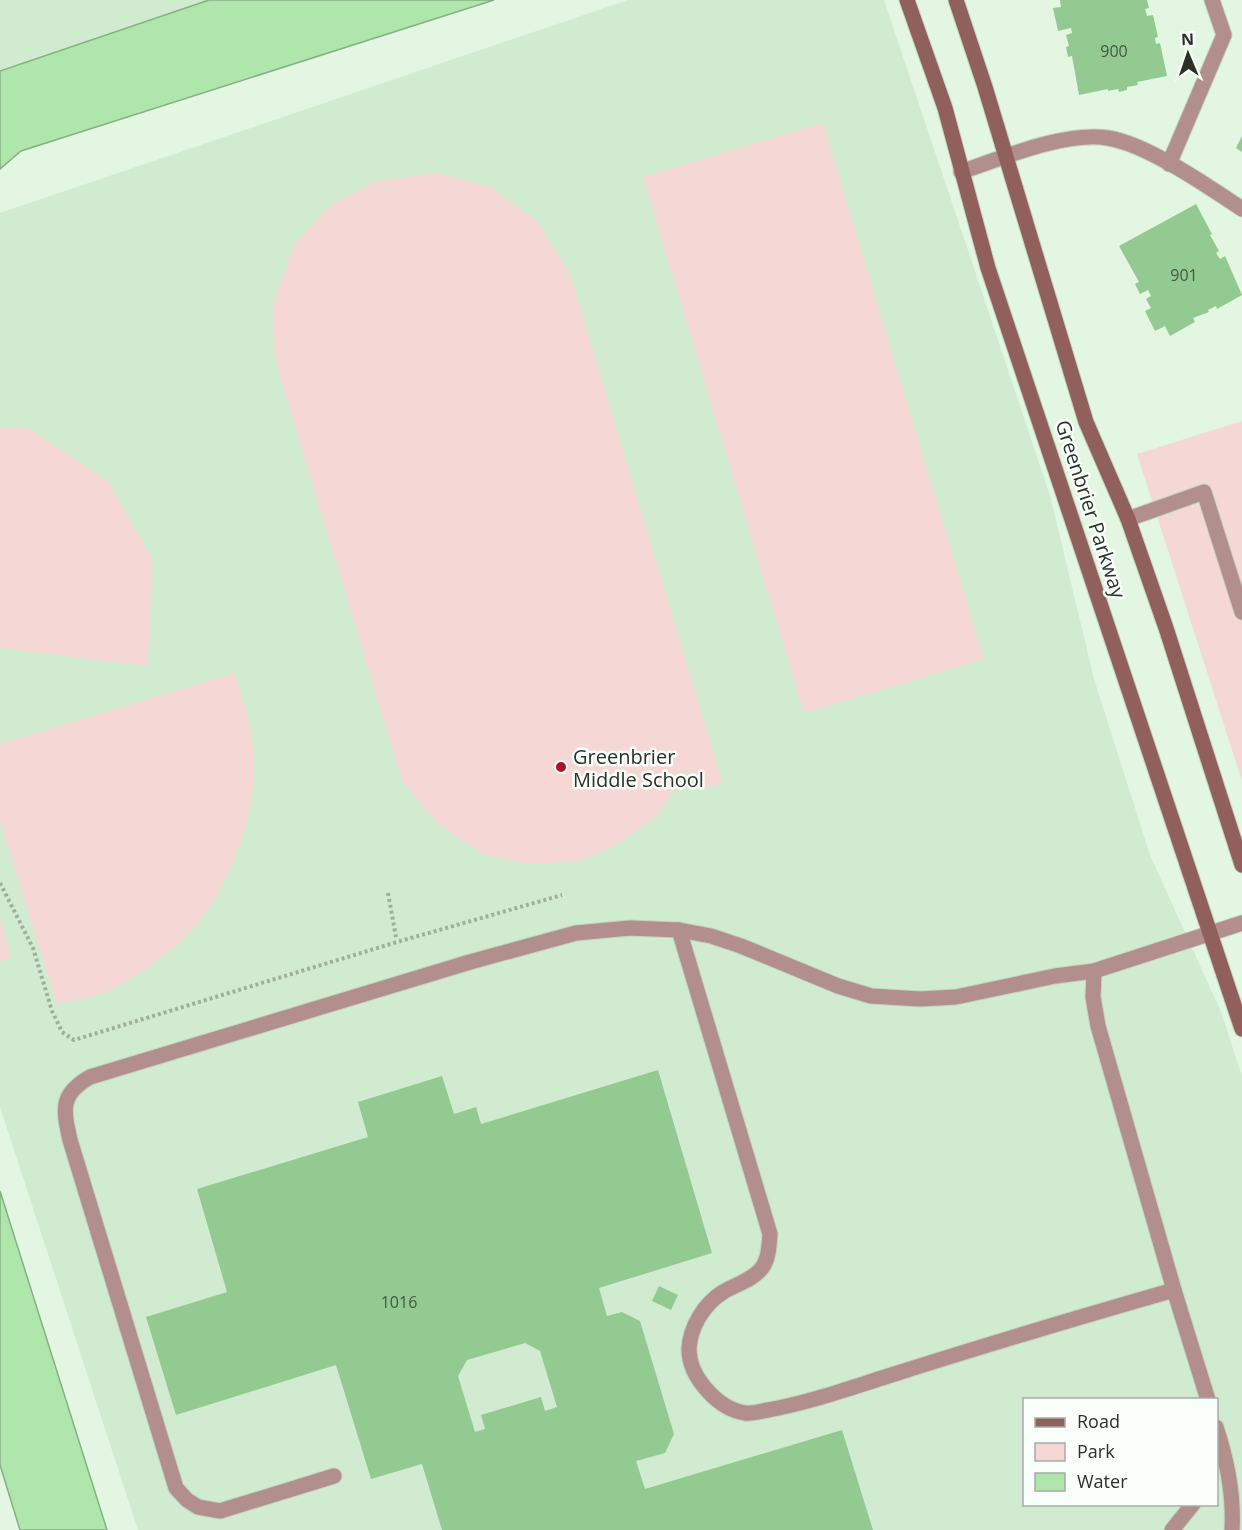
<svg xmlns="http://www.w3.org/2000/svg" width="1242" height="1530" viewBox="0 0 1242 1530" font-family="'Open Sans',sans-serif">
<rect width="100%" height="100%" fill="#e2f6e1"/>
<g fill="#d1ebd0" fill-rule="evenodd">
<path d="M0,0h209l-209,71z"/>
<path d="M628,0h256l166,495 44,184 56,176 71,157 21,64v454h-1104l-138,-423v-894zM1024,1400h192v104h-192z"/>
</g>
<g fill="#f5d8d6">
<path d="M823,123l161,536 -180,54 -161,-536z"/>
<path d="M437,173l53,14 48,35 33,55 152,507 -23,6 -12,-21 -31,47 -37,27 -40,18 -52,3 -45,-10 -46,-31 -35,-43 -127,-420 -2,-57 22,-59 36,-39 45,-24z"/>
<path d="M1242,421v360l-105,-327z"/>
<path d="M0,428h28l80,53 44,78 -4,107 -148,-18z"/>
<path d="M235,673c8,29 19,58 19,89 1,56 -25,127 -63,169 -20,21 -58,49 -85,61 -15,6 -33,8 -49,12l-57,-183v-77z"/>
<path d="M0,919l11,39 -11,3z"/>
</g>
<g fill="#aee6ac" stroke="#86b084" stroke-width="1.5">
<path d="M209,0h285l-473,151 -21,18v-98z"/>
<path d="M0,1191l107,339h-87l-20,-65z"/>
</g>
<g fill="#93ca91" fill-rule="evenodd">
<path d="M1060,0h87l2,8 -4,1 2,7 6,-1 5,22 -3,1 1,6 4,-1 7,33 -30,6 1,3 -11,2v3l-8,2 -1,-3 -10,2v-2l-29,6 -7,-39 -4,1 -2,-10 3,-1 -3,-11 6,-2 -1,-5 -13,3 -5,-23 8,-1z"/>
<path d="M1242,136v16l-6,-4z"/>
<path d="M1196,204l16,30 -2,1 9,16 -3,2 4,6 5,-3 17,39 -25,14 -1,-3 -8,4 1,2 -16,6 2,4 -25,14 -5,-10 -10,5 -10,-20 6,-3 -5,-9 5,-3 -3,-6 -8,4 -5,-10 4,-2 -20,-36z"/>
<path d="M658,1070l54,183 -113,35 8,28 15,-4 18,9 34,113 -9,19 -29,8 9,28 197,-59 31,100h-431l-20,-66 -51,15 -35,-114 -160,50 -30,-98 81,-25 -30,-103 171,-52 -10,-35 84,-26 12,38 22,-7 5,17zM525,1343l15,8 17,56 -12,4 -4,-14 -60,18 4,14 -10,3 -17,-56 9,-16z"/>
<path d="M659,1286l19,9 -7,15 -19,-9z"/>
</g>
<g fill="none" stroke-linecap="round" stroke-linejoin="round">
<defs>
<g id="lane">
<path d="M1169,164l55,-129 -12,-35"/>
<path d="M1128,519l76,-27 38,120"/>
<path d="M679,930l91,304c-1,11 -1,26 -9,35 -10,12 -25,15 -38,23 -19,12 -33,35 -34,57 0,28 29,60 56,64 7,1 16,-2 23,-3 39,-7 76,-20 114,-32 97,-31 194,-60 292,-88"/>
<path d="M1094,971l-1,26 5,29 76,264 34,110"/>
<path d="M1216,1427c11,33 18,68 16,103"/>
<path d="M334,1476l-114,35 -22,-4 -11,-7 -11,-12 -106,-348c-7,-31 -10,-46 20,-63l380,-115 106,-29 54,-5 49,2 32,6 30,10 97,40 33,10 49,3 36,-2 99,-21 39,-5 148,-48"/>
<path d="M1172,1530l21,-26"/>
</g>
<path id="street" d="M961,172c41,-14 105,-41 147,-34 39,6 101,49 134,71"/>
<g id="secondary">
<path d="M907,0l38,108 43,160 254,761"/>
<path d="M956,0l29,87 101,335 42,97 38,109 76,237"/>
</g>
</defs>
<use href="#lane" stroke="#c1d3c0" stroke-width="17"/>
<use href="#street" stroke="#c1d3c0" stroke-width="17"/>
<use href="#secondary" stroke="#c1d3c0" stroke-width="17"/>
<g stroke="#9faf9e" stroke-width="4" stroke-dasharray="3 3" stroke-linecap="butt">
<path d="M0,883l33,65 19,63 10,21 12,8 323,-98 165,-47"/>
<path d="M388,893l8,44"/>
</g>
<use href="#lane" stroke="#b28e8c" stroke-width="15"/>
<use href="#street" stroke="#b28e8c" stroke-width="15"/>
<use href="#secondary" stroke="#915f5c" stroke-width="15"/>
</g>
<circle fill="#aa1328" stroke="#fafefa" stroke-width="2" cx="561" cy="767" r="6"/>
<g text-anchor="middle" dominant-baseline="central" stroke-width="5" stroke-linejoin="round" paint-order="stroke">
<g font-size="16" fill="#445742">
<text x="1114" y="51">900</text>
<text x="1184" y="275">901</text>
<text x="399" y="1302">1016</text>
</g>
<g font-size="20" fill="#293128" stroke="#fafefa">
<text transform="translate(1091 509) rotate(72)">Greenbrier Parkway</text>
</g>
<g font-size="20" fill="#293128" stroke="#fafefa" text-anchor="start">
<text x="573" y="756">Greenbrier<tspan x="573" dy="23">Middle School</tspan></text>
</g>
</g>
<rect x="1023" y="1398" width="195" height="108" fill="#fafefa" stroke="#a6aca6" stroke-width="1.5"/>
<rect x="1035" y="1418" width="30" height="9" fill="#915f5c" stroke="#a6aca6" stroke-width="1.5"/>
<text x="1077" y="1428" font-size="18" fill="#293128">Road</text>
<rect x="1035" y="1443" width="30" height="18" fill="#f5d8d6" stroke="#a6aca6" stroke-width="1.5"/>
<text x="1077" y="1458" font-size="18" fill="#293128">Park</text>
<rect x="1035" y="1473" width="30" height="18" fill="#aee6ac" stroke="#a6aca6" stroke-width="1.5"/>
<text x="1077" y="1488" font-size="18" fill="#293128">Water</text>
<g transform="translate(1188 54) rotate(358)" stroke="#fafefa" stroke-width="4.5" paint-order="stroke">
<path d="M0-4.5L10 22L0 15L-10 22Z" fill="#293128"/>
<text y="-9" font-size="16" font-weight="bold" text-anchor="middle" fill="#293128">N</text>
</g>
</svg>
